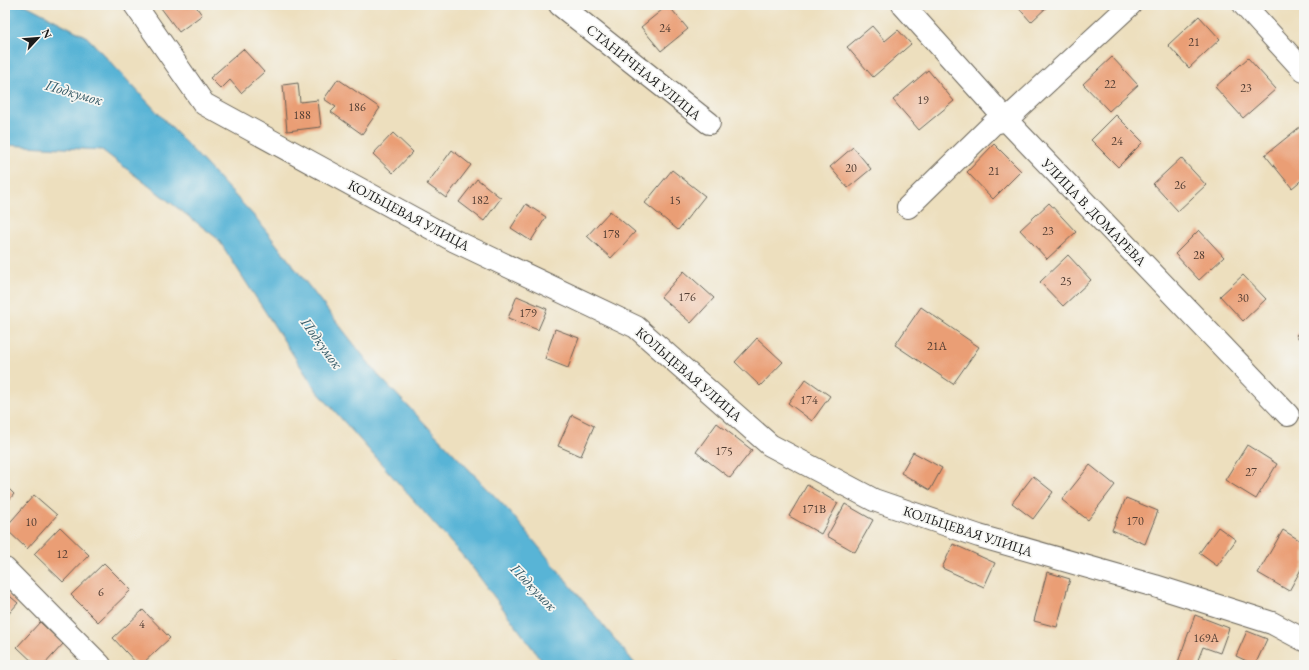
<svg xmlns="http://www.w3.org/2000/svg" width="1309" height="670" viewBox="0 0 1309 670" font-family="'EB Garamond',serif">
<rect width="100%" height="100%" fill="#f6f6f2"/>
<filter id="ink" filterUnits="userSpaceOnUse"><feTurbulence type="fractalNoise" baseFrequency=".025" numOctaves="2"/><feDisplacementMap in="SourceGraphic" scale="8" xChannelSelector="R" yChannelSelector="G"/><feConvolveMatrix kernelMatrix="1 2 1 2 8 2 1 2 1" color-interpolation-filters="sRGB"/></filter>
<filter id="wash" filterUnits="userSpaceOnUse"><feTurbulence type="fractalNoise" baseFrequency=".012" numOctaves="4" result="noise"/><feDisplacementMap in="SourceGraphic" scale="16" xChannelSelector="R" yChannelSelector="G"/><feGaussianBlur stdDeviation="0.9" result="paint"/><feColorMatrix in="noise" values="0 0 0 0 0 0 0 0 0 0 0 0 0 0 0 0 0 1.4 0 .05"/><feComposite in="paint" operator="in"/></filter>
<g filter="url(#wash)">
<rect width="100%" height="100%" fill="#eddfbe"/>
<path fill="#58b4d6" stroke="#3a6879" d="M5,5h21l61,32 169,181 122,157 132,137 126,153h-91l-76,-102 -153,-173 -98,-151 -116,-89 -97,-5z"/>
<g id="blocks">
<g fill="#ea9e75">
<path d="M165,5h30l7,10 -23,17 -18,-24z"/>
<path d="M668,5l20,24 -27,22 -20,-24z"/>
<path d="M1016,5h33l-18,17z"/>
<path d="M1199,16l21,23 -31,29 -21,-23z"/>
<path d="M872,26l13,15 13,-11 13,14 -38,33 -26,-30z"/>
<path d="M243,49l21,23 -23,21 -11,-13 -9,9 -11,-11z"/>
<path d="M1112,57l26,28 -29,26 -26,-27z"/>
<path d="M1248,58l28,31 -33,29 -28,-31z"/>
<path d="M928,70l26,31 -35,29 -26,-30z"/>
<path d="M338,79l42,29 -18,26 -31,-22 5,-5 -12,-8z"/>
<path d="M298,83l2,19 18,-2 3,27 -34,4 -4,-46z"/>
<path d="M1116,115l27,27 -25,25 -27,-27z"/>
<path d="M1301,126l3,4v48l-12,10 -27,-33z"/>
<path d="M393,133l20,19 -20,21 -20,-19z"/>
<path d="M994,144l27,27 -28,28 -26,-27z"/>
<path d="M853,147l18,22 -23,19 -18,-21z"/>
<path d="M452,150l19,15 -25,33 -19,-14z"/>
<path d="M1181,158l25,27 -28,26 -25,-27z"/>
<path d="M672,170l33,26 -27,34 -33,-27z"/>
<path d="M477,179l24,19 -17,23 -25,-19z"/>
<path d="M1049,203l27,29 -29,27 -27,-29z"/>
<path d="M526,204l20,13 -15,24 -20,-13z"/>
<path d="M610,211l25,21 -24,26 -24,-22z"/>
<path d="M1199,230l25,27 -25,23 -24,-26z"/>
<path d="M1068,255l23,25 -28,26 -23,-24z"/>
<path d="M684,271l30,27 -23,25 -30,-26z"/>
<path d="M1243,275l23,24 -23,22 -23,-25z"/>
<path d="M517,296l30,13 -9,21 -30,-12z"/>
<path d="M921,307l58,40 -26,37 -58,-39z"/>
<path d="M1304,328v17l-8,-10z"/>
<path d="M555,329l24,9 -11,30 -23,-9z"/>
<path d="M757,338l26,24 -23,24 -25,-24z"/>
<path d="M806,379l24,17 -18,25 -24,-18z"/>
<path d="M572,415l22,11 -13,30 -23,-10z"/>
<path d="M717,423l35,27 -22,28 -34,-26z"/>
<path d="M1247,445l30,19 -21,35 -31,-19z"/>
<path d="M913,452l29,16 -12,22 -29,-17z"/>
<path d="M1090,465l25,20 -27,35 -26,-20z"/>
<path d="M1033,476l20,16 -20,27 -21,-16z"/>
<path d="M5,485l9,9 -9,11z"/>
<path d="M807,485l31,18 -17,31 -32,-18z"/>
<path d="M34,495l23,20 -30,34 -22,-21z"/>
<path d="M1126,498l32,13 -13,33 -33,-14z"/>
<path d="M845,504l28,16 -18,32 -28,-16z"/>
<path d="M60,527l29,28 -26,27 -29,-28z"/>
<path d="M1218,527l18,13 -19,26 -18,-13z"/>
<path d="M1283,530l21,13v21l-15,27 -31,-18z"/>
<path d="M953,544l42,19 -11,24 -42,-19z"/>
<path d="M104,563l27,27 -33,32 -27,-27z"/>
<path d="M1047,572l23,7 -13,48 -23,-6z"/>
<path d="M5,592l13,11 -13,15z"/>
<path d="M143,610l27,28 -29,27h-3l-25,-27z"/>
<path d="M1195,615l34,13 -9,25 -17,-6 -7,18h-19z"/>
<path d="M40,622l23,22 -19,21h-8l-19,-18z"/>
<path d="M1247,631l20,8 -12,26 -19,-9z"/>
<path d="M394,660l7,5h-11z"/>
</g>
</g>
</g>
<g filter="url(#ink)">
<use href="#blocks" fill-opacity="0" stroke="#656055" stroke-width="1"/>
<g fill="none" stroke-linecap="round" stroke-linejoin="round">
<defs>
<g id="minor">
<path d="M135,5l69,99 251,137 181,86 134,118 104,55 105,36 176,50 117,37 32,17"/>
<path d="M560,5l149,118"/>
<path d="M903,5l107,119 278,291"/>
<path d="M1244,5l60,66"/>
<path d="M908,207l86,-84 12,-3 124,-115"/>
<path d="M5,569l95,96"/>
</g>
</defs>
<use href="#minor" stroke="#656055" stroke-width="24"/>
<use href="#minor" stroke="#fff" stroke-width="22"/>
</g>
</g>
<g text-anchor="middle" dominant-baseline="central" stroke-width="3.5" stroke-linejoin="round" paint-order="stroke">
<g font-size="12" fill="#503c32">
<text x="665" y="28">24</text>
<text x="1194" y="42">21</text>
<text x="1110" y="84">22</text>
<text x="1246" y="88">23</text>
<text x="923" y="100">19</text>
<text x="357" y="107">186</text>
<text x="302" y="115">188</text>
<text x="1117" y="141">24</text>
<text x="851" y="168">20</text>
<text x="994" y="171">21</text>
<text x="1180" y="185">26</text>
<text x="480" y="200">182</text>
<text x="675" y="200">15</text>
<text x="1048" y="231">23</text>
<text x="611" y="234">178</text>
<text x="1199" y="255">28</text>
<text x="1066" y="281">25</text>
<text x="687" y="297">176</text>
<text x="1243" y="298">30</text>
<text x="528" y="313">179</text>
<text x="937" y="346">21А</text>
<text x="809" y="400">174</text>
<text x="724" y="451">175</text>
<text x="1251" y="472">27</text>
<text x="814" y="509">171В</text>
<text x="1135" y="521">170</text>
<text x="31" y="522">10</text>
<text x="62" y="554">12</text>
<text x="101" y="592">6</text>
<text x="142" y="624">4</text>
<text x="1206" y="638">169А</text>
</g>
<g font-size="14" fill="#1c1c1c" stroke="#f6f6f2">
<text transform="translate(644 72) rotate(39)">СТАНИЧНАЯ УЛИЦА</text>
<text transform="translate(1094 212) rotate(46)">УЛИЦА В. ДОМАРЕВА</text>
<text transform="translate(409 215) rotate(28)">КОЛЬЦЕВАЯ УЛИЦА</text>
<text transform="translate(689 374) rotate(41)">КОЛЬЦЕВАЯ УЛИЦА</text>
<text transform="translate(968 531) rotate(18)">КОЛЬЦЕВАЯ УЛИЦА</text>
</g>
<g font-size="15" font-style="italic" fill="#345966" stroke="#f6f6f2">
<text transform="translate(74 92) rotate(16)">Подкумок</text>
<text transform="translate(322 343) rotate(54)">Подкумок</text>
<text transform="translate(534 587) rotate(46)">Подкумок</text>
</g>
</g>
<rect width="1309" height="670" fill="none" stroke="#f6f6f2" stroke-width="20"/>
<g transform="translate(38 38) rotate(64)" stroke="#f6f6f2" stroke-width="3" paint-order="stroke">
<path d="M0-3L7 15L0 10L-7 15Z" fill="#1c1c1c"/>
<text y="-6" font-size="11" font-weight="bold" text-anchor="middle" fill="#1c1c1c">N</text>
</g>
</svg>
